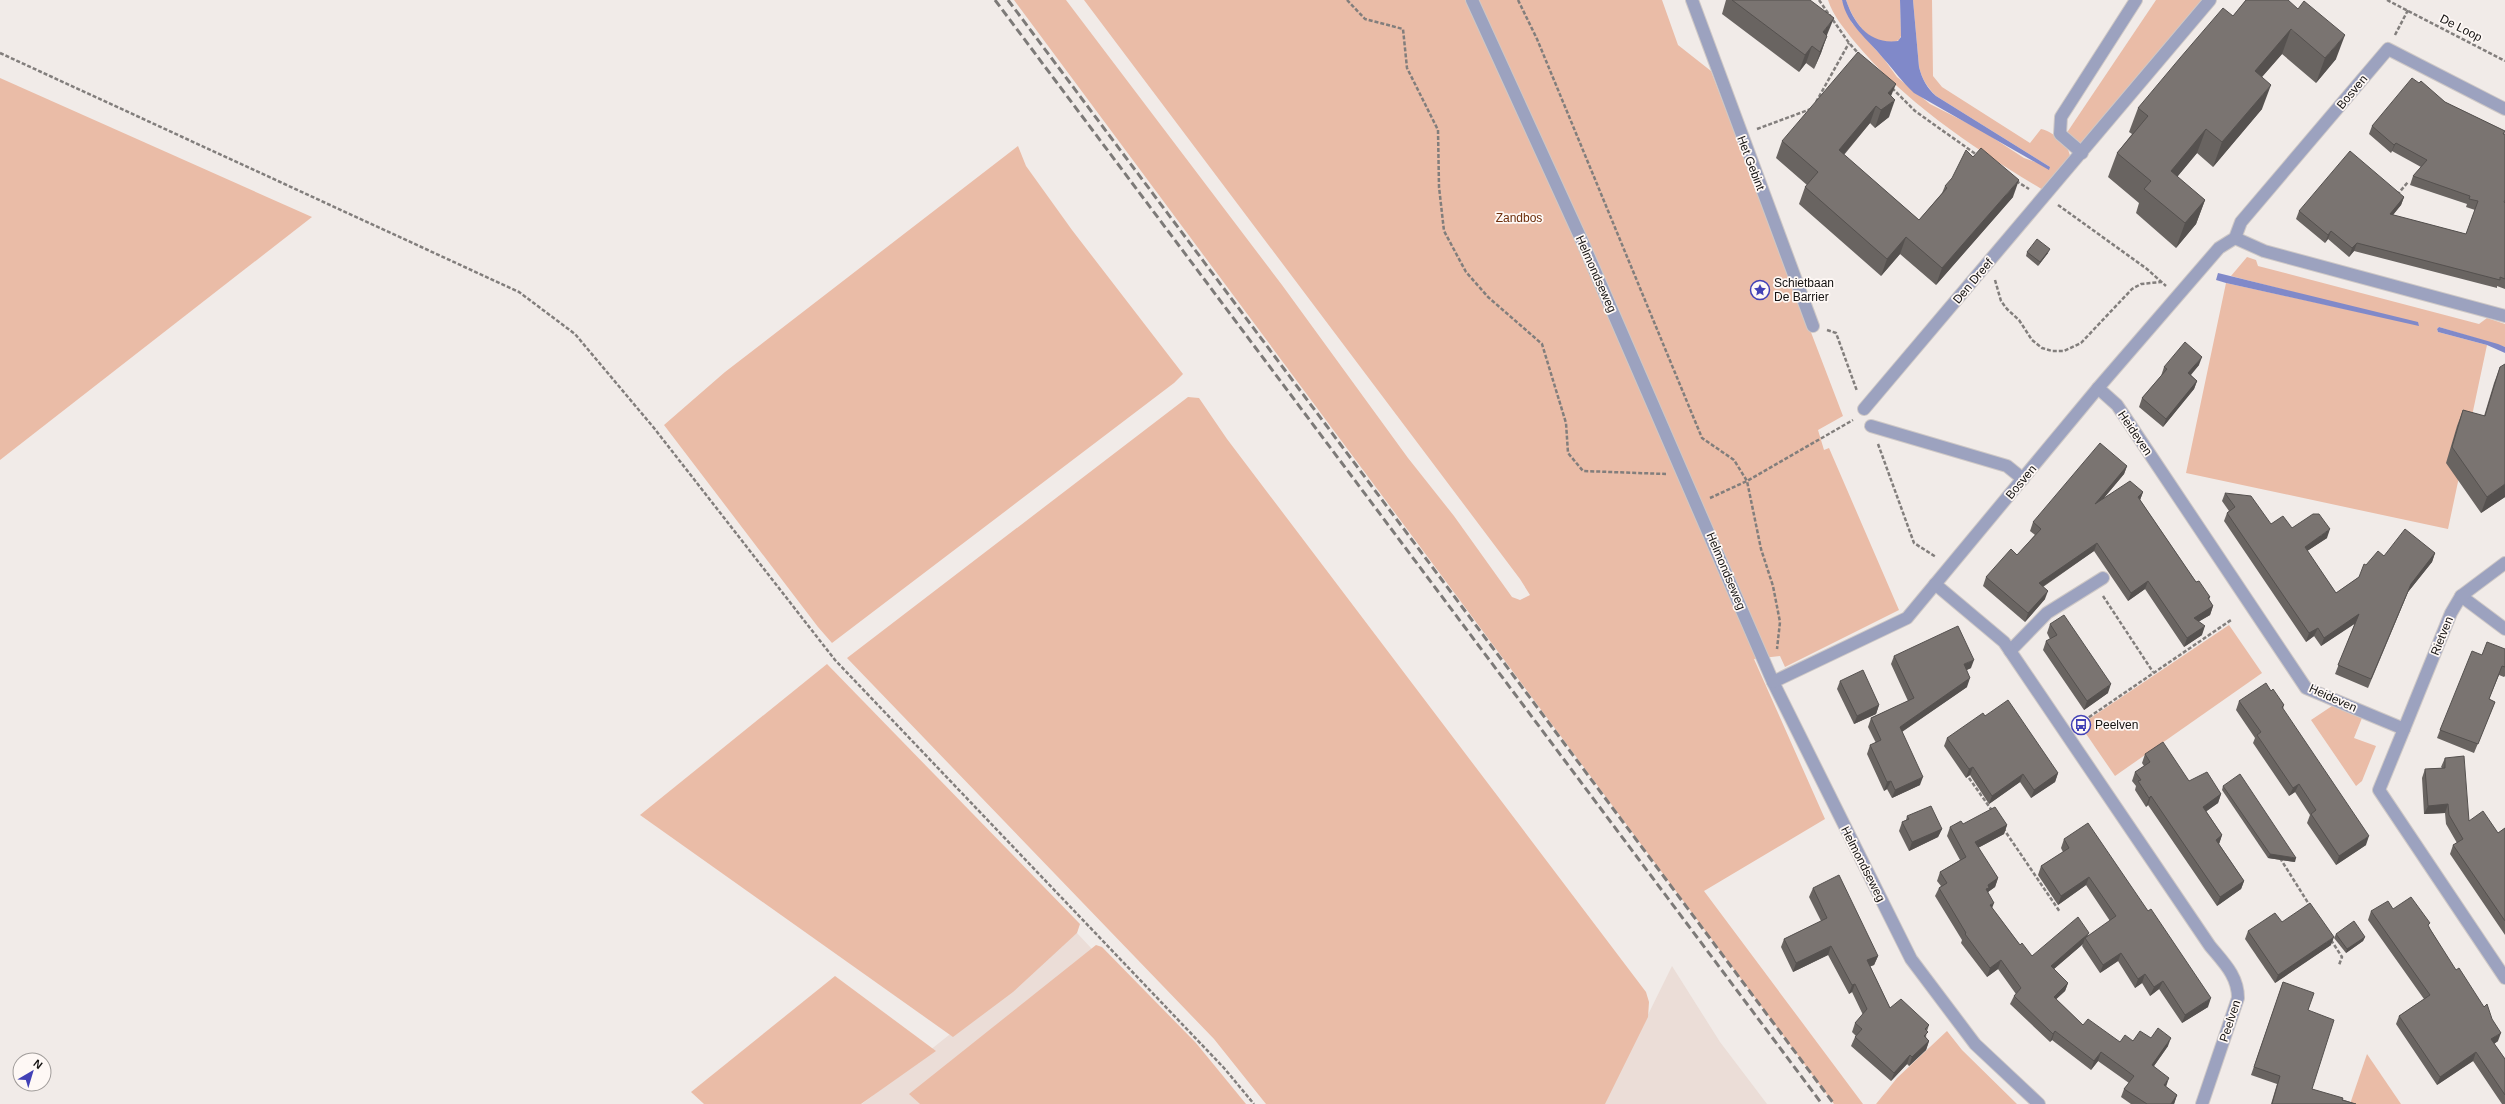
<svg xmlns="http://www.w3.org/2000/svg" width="2505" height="1104" viewBox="0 0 2505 1104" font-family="Helvetica,sans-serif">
<rect width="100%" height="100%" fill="#f1ebe8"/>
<g fill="#ebddd7">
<path d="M1077,933l160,171h-375l18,-14z"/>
<path d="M1672,966l48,76 47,62h-163z"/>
</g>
<g fill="#eabca7">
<path d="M1014,0h52l216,285 126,173 46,58 58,81 8,3 10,-5 -10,-16 -436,-579h578l16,45 33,26 132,345 -25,14 6,20 5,-2 70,162 -114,57 -5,-11 -26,3 71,160 -121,72 159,213h-29z"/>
<path d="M1828,0h14l10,23 32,36 13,18 33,27 51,26 43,28 26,9 -114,-71c-9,-9 -14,-17 -17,-29l-6,-67h19l1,76 9,11 88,56 11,-14c11,2 30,17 29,29l-27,32c-69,-42 -137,-86 -189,-149 -10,-13 -21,-25 -26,-41z"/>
<path d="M1846,0h54l1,36 -2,4c-26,12 -46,-19 -53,-40z"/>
<path d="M2156,0h49l-124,144 -15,-10z"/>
<path d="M0,78l312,139 -312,243z"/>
<path d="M1018,146l8,20 46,64 111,144 -9,9 -342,260 -14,-16 -154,-202 61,-53z"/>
<path d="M2247,257l9,3 2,6 221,58 8,-6 18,6v23l-66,-20 -2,2 1,3 49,13 -39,184 -262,-56 40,-190 193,42 -188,-49z"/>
<path d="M1188,397l11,1 28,41 419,553 3,10 -1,15 -43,87h-339l-52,-65 -367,-381z"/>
<path d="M2229,625l33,48 -147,103 -35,-51z"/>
<path d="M827,664l253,260 -3,9 -64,59 -60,45 -313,-222z"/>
<path d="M2332,706l30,12 -8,20 22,8 -14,35 -6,5 -45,-66z"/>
<path d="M1096,945l6,2 94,96 50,61h-326l-11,-10z"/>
<path d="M835,976l101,75 -75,53h-157l-13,-12z"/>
<path d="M1947,1031l15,19 55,54h-141l21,-26z"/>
<path d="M2367,1054l34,50h-51z"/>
</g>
<g fill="#8089c9">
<path d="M1842,0h4c8,24 24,45 52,41l3,-4 -1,-37h13l6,67c3,12 8,21 17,29l114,71 -1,3 -135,-77c-12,-11 -20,-23 -31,-35 -15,-19 -36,-33 -41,-58z"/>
<path d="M2218,273l200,49 1,4 -193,-43 -10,-3z"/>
<path d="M2439,327l59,17 7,3v6l-18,-8 -49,-13 -1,-3z"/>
</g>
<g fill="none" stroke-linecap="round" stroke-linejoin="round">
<defs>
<path id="service" d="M2010,651l37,-38 56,-35"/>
<g id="minor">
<path d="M1472,0l110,241 191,441 138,277 64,85 64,60"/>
<path d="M1692,0l121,326"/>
<path d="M2082,153l-22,-19 1,-17 75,-117"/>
<path d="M2235,238l29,13 241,65"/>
<path d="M2098,388l19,17 189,283 98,41 -25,61 126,188"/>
<path d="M1864,409l346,-409"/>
<path d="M1871,426l136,40 16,13"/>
<path d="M1935,584l69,58 206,304c14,17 28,30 28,52l-36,106"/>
<path d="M2461,596l44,33"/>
<path d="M1773,682l134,-64 191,-230 121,-140 16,-10 6,-16 147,-173 117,60"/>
<path d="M2404,729l47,-116 10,-17 44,-33"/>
</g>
</defs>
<use href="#service" stroke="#cec8c6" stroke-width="14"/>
<use href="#minor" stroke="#cec8c6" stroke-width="14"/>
<g stroke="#827e7c" stroke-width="2.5" stroke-dasharray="4 2" stroke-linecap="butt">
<path d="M1347,0l18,19 38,10 4,39 31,62 1,57 5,44 22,41 22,25 54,47 24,79 2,30 15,18 83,3"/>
<path d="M1518,0l19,39 165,399 32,22 13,21 14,68 12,37 7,36 -3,27"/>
<path d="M1819,0l30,43 10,11"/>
<path d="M2387,0l118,61"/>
<path d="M2395,35l13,-25"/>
<path d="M0,53l519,239 56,42 79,94 181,232 389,408 30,36"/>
<path d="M1892,88l23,23 62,44"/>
<path d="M1816,102l33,-59"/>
<path d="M1757,129l54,-20"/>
<path d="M2016,181l13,8"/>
<path d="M2397,195l11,-13"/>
<path d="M2058,205l89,64 19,17"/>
<path d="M1995,280l6,21 6,8 12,11 13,20 10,8 10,3h12l17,-8 51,-54 9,-5 20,-2"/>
<path d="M1827,330l9,3 21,58"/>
<path d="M1878,444l36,99 22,14"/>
<path d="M1710,498l37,-17 106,-61"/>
<path d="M2103,596l50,76"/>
<path d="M2079,724l152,-104"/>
<path d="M1969,778l24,34"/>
<path d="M2003,828l57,84"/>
<path d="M2280,858l30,48"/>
<path d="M2331,940l11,17 -3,8"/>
</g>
<use href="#service" stroke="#9ca2bf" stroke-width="12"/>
<use href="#minor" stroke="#9ca2bf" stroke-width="12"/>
<g stroke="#7d7a78" stroke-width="3" stroke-dasharray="8 4" stroke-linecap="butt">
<path d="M995,0l827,1104"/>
<path d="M1008,0l826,1104"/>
</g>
</g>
<g fill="#696461">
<path d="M1726,0h84l17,35 -6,18 -7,16 -8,-6 -7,9 -77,-58z"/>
<path d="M2246,0l90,59 -20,24 -34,-29 -20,23v32l-49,58 -16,-14 -20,24 28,23 -9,24 -20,24 -40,-35 3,-10 -31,-26 9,-24 15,-19 -3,-2 9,-24 95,-92z"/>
<path d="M2419,83l26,19 60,29 -1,3h1v155l-8,-3v2l-143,-37 -5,6 -21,-18 -3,4 -29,-24 3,-8 105,-14 -3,8 -8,10 73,19 9,-24 -9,-3 1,-3 -57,-19 3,-9 8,-9 -29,-16 -1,2 -22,-19 3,-8z"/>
<path d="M1891,96l-2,21 -14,11 -5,-5 -26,32 75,65 23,-27 3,-7 68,11 -77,88 -36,-31 -19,22 -82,-72 6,-17 2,-2 -31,-27 6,-17z"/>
<path d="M2027,252l21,1 -10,13 -12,-10z"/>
<path d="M2199,365l-8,10 6,6 -3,8 -31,38 -24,-20 3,-9 19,-22 3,-9z"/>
<path d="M2500,367l5,130 -24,16 -35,-50 11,-37 6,-16 21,6 10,-33z"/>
<path d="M2127,466l-3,8 -20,24 39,-6 -3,8 56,82 14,15 -1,3 4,6 -3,9 -12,7 4,13 -18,12 -39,-58 -17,12 -34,-50 -51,36 2,12 -20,23 -42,-36 3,-9 31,-22 18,-20 -5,-4 3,-9z"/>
<path d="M2225,493l46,31 21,4 35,10 -20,13 29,42 23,-16 7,-12 18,-9 51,-3 -3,9 -24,30 -40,96 -33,-14 20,-51 -34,23 -7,-10 -8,6 -82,-121 3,-8 2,-2 -7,-10z"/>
<path d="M2050,624l58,69 -24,17 -41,-60 3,-9 4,-2 -3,-6z"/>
<path d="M2505,649v27l-1,1 -5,-2 -10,24 6,3 -21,51 -37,-15 3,-8 42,-75z"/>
<path d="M1894,656l77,12 -5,2 1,17 -65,45 18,53 -28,13 -5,-9 -3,2 -17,-37 3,-9 6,-2 -8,-16 3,-9 37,-17 -17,-37z"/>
<path d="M1840,681l39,24 -3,9 -22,10 -17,-35z"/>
<path d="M2271,691l13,14 -1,4 83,136 -30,20 -29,-42 3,-8 -15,-23 -6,4 -36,-53 2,-5 -19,-28 3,-9z"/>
<path d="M1985,716l73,57 -3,9 -24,16 -11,-16 -31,22 -19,-29 -4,3 -22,-32 3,-8z"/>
<path d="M2145,754l44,27 32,13 -3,9 -12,8 16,24 -3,9 25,37 -3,8 -24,17 -69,-101 -2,2 -11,-17 1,-4 -4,-5 3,-9 9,-6 -2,-3z"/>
<path d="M2445,758l24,63 29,12 7,-5v107l-55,-81 3,-9 4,-2 -11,-19 -1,-11 -21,1 -2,-36 3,-9 17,-1 -1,-1z"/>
<path d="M2223,786l72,76 -27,-4 -46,-68z"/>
<path d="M1907,816l35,13 -4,8 -29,14 -10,-20 3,-9 4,-2z"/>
<path d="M1963,824l44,1 -3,9 -26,14 20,30 -3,9 -7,5 4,16 28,37 12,11 56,-20 22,-15 -24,-36 -28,20 -20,-30 3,-9 22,-14 -2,-4 3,-9 144,168 -26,16 -23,-34 -9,7 -8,-13 -7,5 -17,-27 -18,12 -18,-27 1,-2 -29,25 14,14 -3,8 -9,8 27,26 37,17 31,-4 17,8 -14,20 12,21 11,8 -3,9h-43l-10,-7 3,-8 5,-6 -31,-22 -7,9 -39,-30 -2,2 -40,-38 4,-8 2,-2 -18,-25 -11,8 -26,-34 1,-3 -27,-44 4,-8 2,-2 -4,-5 3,-9 20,-12 -13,-24 3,-9z"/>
<path d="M1813,888l65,68 -4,9 -4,1 20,42 39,17 -2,6 -1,6 3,4 -3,9 -17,16 -2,-2 -16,17 -40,-35 4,-9 1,-1 -4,-4 3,-9 8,-8 -11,-23 -3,2 -21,-39 -35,17 -12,-25 3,-8 37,-18 -12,-24z"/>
<path d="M2393,909l36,18 69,114 -4,3 11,15v45h-3l-29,-43 -36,24 -41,-61 3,-8 25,-17 -56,-79 3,-9z"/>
<path d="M2282,922l49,23 -56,38 -30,-44 3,-8z"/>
<path d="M2336,934l29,3 -2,4 -17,12 -12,-15z"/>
<path d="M2283,982l25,28 4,79 44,15h-85l6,-20 -26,-9z"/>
</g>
<g fill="#55514f">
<path d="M1834,18l-7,17 -10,14 6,-17z"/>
<path d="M2291,29l-9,25 -36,41 9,-24z"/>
<path d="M2345,35l-9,24 -20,24 9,-25z"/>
<path d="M1827,36l-6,17 -7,16 6,-17z"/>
<path d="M1812,46l-6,17 -7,9 6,-17z"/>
<path d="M1896,84l-7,17 -1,-8z"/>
<path d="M2271,85l-9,24 -49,58 9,-25z"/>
<path d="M1895,100l-6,17 -14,11 6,-18z"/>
<path d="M1876,106l-6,17 -37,44 6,-17z"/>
<path d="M2206,129l-9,24 -35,42 9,-24z"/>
<path d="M2396,143l-5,10 3,-8z"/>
<path d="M2019,180l-6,17 -77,88 6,-17z"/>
<path d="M2404,197l-3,8 -14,17 3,-8z"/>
<path d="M2205,200l-9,24 -20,24 9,-25z"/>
<path d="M2331,231l-3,8 -3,4 3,-8z"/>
<path d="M1906,237l-6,17 -19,22 6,-17z"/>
<path d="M2357,243l-3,8 -5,6 3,-9z"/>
<path d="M2050,249l-2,4 -10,13 2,-4z"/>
<path d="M2202,357l-3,8 -14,16 3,-8z"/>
<path d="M2197,381l-3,8 -31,38 3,-8z"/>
<path d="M2127,466l-3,8 -32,38 3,-8z"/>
<path d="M2505,484v13l-24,16 6,-16z"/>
<path d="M2143,492l-3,8 -2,-3z"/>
<path d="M2330,529l-3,9 -26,17 4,-8z"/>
<path d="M2097,543l-3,8 -58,40 3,-8z"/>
<path d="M2435,553l-3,9 -24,30 -40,96 43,-104z"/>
<path d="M2148,581l-3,8 -17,12 3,-8z"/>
<path d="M2048,591l-3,8 -20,23 3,-9z"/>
<path d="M2213,606l-3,9 -19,11 3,-8z"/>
<path d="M2359,614l-3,9 -35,23 3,-8z"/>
<path d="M2205,626l-3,9 -18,12 3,-9z"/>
<path d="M2318,628l-4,8 -8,6 3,-9z"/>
<path d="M1974,660l-3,8 -10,5 3,-9z"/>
<path d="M1970,678l-3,9 -70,48 3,-8z"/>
<path d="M2111,684l-3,9 -24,17 3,-9z"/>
<path d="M1879,705l-3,9 -22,10 3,-8z"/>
<path d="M1973,767l-3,8 -4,3 3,-9z"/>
<path d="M2058,773l-3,9 -24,16 3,-8z"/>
<path d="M2023,774l-3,8 -31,22 3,-8z"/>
<path d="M1923,777l-3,8 -28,13 3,-8z"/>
<path d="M1891,781l-4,8 -3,2 3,-9z"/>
<path d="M2299,784l-4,8 -6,4 4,-8z"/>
<path d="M2221,794l-3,9 -18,13 3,-9z"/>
<path d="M2151,796l-3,9 -2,2 3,-9z"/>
<path d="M2448,804l-3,9 -21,1 4,-8z"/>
<path d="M2007,825l-3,9 -32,17 3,-9z"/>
<path d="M1942,829l-4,8 -29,14 3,-9z"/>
<path d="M2222,835l-3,9 -3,-4z"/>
<path d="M2369,836l-3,9 -30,20 3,-9z"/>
<path d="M2270,854l26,4 -1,4 -27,-4z"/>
<path d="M2089,877l-3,8 -28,20 3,-9z"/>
<path d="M1998,878l-3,9 -7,5 -5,6 5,-13z"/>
<path d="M2244,881l-3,8 -24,17 3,-9z"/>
<path d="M1994,903l-3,8 -1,-6z"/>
<path d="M2089,933l-3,6 -1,-1 -2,6 -35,30 3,-8z"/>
<path d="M2334,937l-3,8 -56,38 3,-8z"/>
<path d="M2365,937l-2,4 -17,12 1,-4z"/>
<path d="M1831,946l-3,9 -35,17 3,-9z"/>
<path d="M2121,953l-3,8 -18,12 3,-8z"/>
<path d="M1878,956l-4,9 -10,4 3,-9z"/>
<path d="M2001,960l-3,9 -11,8 3,-9z"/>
<path d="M2145,974l-3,9 -7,5 3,-9z"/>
<path d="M2163,981l-4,8 -9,7 4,-9z"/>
<path d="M2068,983l-3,8 -15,14 4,-8z"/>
<path d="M1855,984l-3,8 -3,2 3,-9z"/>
<path d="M2211,998l-3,9 -26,16 3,-8z"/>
<path d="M2055,1031l-3,9 -2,2 3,-8z"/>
<path d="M2501,1033l-3,8 -10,7 3,-9z"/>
<path d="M2171,1038l-3,8 -19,27 3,-8z"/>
<path d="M1929,1041l-3,9 -17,16 3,-9z"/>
<path d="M2101,1052l-3,9 -7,9 3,-9z"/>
<path d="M2476,1052l-3,9 -36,24 3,-8z"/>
<path d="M1910,1055l-3,9 -16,17 3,-8z"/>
<path d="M2169,1078l-3,9 -2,-2z"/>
<path d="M2177,1095l-3,9h-3z"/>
</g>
<g fill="#7a7471" stroke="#55514f">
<path d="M1732,0h78l24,18 -11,14 4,4 -7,16 -8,-6 -7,9z"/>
<path d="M2246,0h42l10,9 6,-8 41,34 -20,23 -34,-29 -36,42 16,14 -49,57 -16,-13 -35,42 34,29 -20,23 -41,-34 7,-8 -34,-28 31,-37 -10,-8 42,-50 43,-50 10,8z"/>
<path d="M1858,52l38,32 -8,9 7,7 -14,10 -5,-4 -37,44 80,70 28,-32 -2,-2 7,-8 14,-28 7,7 8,-9 38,32 -77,88 -36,-31 -19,22 -82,-72 13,-15 -36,-31z"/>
<path d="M2412,78l7,5 2,-2 24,21 60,29 -2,3h2v66l-1,2 1,1v76l-5,-2v3l-143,-37 -5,5 -21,-17 -3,4 -29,-24 51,-60 54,46 -14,17 76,20 12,-33 -9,-2 1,-3 -57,-20 14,-16 -31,-17 -2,2 -22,-19z"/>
<path d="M2037,239l13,10 -10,13 -13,-10z"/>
<path d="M2185,342l17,15 -14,16 9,8 -31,38 -24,-21 25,-29 -3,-2z"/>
<path d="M2505,364v120l-18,13 -35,-50 11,-37 22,6 15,-49z"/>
<path d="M2100,443l27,23 -32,38 35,-23 13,11 -5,5 58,85 3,-1 11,16 -2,1 5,8 -19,12 11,8 -18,12 -39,-57 -17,12 -34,-50 -58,40 9,8 -20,22 -42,-36 25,-28 6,6 24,-26 -8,-7z"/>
<path d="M2225,493l26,3 20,28 12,-8 9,12 21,-14h6l11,15 -25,18 31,46 23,-16 5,-13 2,1 12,-14 6,5 21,-27 30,24 -24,31 -40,95 -33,-14 21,-51 -35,24 -6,-10 -9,5 -82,-120 8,-6z"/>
<path d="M2064,615l47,69 -24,17 -41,-60 11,-6 -7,-11z"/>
<path d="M1958,626l16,34 -10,4 6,14 -70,49 23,50 -28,13 -4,-9 -4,1 -17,-37 11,-5 -10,-22 43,-20 -20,-42z"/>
<path d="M2487,642l18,7v18l-3,-1 -13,33 6,3 -17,42 -38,-14 32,-79 10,4z"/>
<path d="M1863,670l16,35 -22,11 -17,-35z"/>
<path d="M2266,683l5,8 2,-2 11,16 -2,2 87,129 -30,20 -28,-42 5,-4 -17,-26 -6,4 -36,-53 4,-3 -22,-31z"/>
<path d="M2008,700l50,73 -24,17 -11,-16 -31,22 -19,-29 -4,2 -22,-31 36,-25 2,3z"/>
<path d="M2163,742l26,39 18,-9 14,22 -18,13 19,28 -6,5 28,41 -24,16 -69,-101 -2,2 -11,-17 3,-1 -6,-8 15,-10 -5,-8z"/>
<path d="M2464,756l5,65 14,-10 15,22 7,-5v93l-52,-76 10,-6 -14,-24 -1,-11 -20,2 -3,-37 20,-1v-10z"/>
<path d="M2240,774l56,84 -26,-4 -47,-68z"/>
<path d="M1931,806l11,23 -30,13 -10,-20 7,-3 -2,-3z"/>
<path d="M1995,807l12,18 -32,17 23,36 -10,7 1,3 -3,1 8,14 -4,2 30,40 2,-2 10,13 46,-39 11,16 -38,33 17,17 -14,14 29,28 5,-6 32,23 5,-7 8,6 7,-10 11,7 7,-10 13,10 -19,27 17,13 -5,7 13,10 -6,9h-24l-23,-15 10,-13 -33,-24 -7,9 -39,-30 -2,3 -39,-38 7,-8 -20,-28 -11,8 -25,-34 1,-1 -27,-45 8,-5 -7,-11 26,-15 -16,-30 11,-6 2,3z"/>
<path d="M2088,823l60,88 3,-2 60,89 -26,17 -22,-34 -9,6 -9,-13 -7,5 -17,-26 -18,12 -18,-27 31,-22 -27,-39 -28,19 -20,-30 28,-18 -5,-9z"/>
<path d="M1839,875l39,81 -11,4 23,48 11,-9 28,26 -4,4 3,3 -4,4 5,5 -17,16 -2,-2 -16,18 -39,-36 7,-8 -7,-6 12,-14 -12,-25 -3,1 -21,-39 -35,17 -12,-24 43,-21 -14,-30z"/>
<path d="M2411,897l19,26 -2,2 2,4 26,41 3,-2 25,39 3,-3 5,15 9,14 -10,6 14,20v36l-29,-43 -36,25 -41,-61 31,-21 -59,-84 17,-10 5,8z"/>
<path d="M2310,903l24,34 -56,38 -30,-44 27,-18 7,9z"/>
<path d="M2354,921l11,16 -18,12 -11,-15z"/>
<path d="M2283,982l31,11 -6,17 26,10 -22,69 31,9 -1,2 14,4h-84l8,-28 -26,-9z"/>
</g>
<defs>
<symbol id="sight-ring" viewBox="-11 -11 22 22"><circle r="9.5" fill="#fef8f5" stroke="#4241b6" stroke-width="1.5"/><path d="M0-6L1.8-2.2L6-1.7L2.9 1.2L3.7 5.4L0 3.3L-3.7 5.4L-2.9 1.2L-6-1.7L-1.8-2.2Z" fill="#4241b6"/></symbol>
<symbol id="bus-ring" viewBox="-11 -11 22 22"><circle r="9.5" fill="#fef8f5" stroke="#4241b6" stroke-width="1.5"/><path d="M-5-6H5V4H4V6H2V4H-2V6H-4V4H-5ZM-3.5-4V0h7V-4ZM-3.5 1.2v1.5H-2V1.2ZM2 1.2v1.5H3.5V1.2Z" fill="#4241b6"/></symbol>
</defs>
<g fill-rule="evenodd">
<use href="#sight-ring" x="1749" y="279" width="22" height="22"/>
<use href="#bus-ring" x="2070" y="714" width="22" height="22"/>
</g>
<g text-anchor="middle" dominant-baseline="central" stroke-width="3.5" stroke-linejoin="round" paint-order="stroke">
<g font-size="12" fill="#141211" stroke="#fef8f5">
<text transform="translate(2461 28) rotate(27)">De Loop</text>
<text transform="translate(2352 92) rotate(-50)">Bosven</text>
<text transform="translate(1751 163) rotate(69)">Het Gebint</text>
<text transform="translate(1596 274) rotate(66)">Helmondseweg</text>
<text transform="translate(1973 281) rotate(-50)">Den Dreef</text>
<text transform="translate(2135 433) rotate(56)">Heideven</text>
<text transform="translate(2021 482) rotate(-50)">Bosven</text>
<text transform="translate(1726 571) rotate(67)">Helmondseweg</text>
<text transform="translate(2442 636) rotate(-68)">Rietven</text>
<text transform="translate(2333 698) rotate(24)">Heideven</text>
<text transform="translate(1863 864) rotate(63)">Helmondseweg</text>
<text transform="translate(2230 1021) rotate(-72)">Peelven</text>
</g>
<g font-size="12" fill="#6c2d0a" stroke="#fef8f5">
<text x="1519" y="218">Zandbos</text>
</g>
<g font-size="12" fill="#141211" stroke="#fef8f5" text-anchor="start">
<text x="1774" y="283">Schietbaan<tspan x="1774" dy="14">De Barrier</tspan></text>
<text x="2095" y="725">Peelven</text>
</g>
</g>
<g transform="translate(32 1072) rotate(38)"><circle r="19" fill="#fef8f5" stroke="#a09c9a"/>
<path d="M0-3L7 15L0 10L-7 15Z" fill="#4241b6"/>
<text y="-6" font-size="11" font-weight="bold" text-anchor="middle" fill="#141211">N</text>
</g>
</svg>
